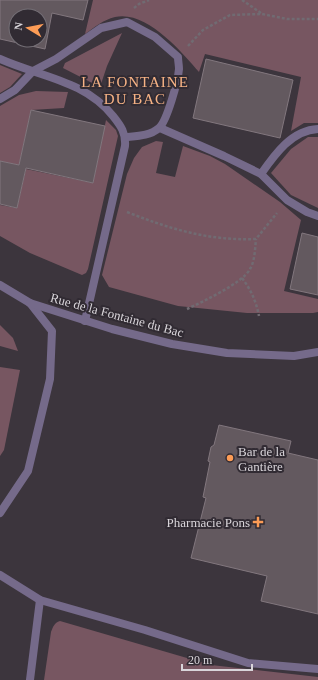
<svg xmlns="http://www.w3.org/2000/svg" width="318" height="680" viewBox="0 0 318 680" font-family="Georgia,serif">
  <rect width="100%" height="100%" fill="#3c353d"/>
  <g fill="#775661">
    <path d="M93,0h225v123h-14l-13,8 10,-54 -96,-23 -6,18c-18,-21 -53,-62 -84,-55 -12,3 -20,10 -30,17z"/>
    <path d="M122,33l-15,33 -7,21 -37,-19 2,-5z"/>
    <path d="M0,65l22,9 -12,13 -10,6z"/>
    <path d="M36,91l32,1 -4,16 -33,2 -12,55 -19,-4v-55l19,-11z"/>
    <path d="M106,120l10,10 2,6 -30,133 -2,4 -4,2 -52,-22 -30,-17v-31l17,3 9,-39 67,14z"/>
    <path d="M308,137h10v71l-27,-13 -20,-22 20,-24z"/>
    <path d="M156,141l7,1 -7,31 19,4 8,-31 27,10 15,8 55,38 21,18 -17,71 34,8v13l-5,1h-66l-69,-7 -69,-19 -7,-12 25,-101 7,-16 8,-11z"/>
    <path d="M0,325l13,13 5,13 -18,-5z"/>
    <path d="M0,367l20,3 -16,80 -4,6z"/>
    <path d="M60,621l151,44 107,12v3h-274l7,-48c2,-5 3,-9 9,-11z"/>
  </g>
  <g fill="#63595f" stroke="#82777e" fill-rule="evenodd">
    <path d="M0,0h88l-5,20 -31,-7 -7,36 -45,-10zM16,16h24v24h-24z"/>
    <path d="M206,59l87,21 -13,58 -87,-20z"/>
    <path d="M31,110l74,16 -12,57 -67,-15 -9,40 -17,-4v-43l19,4z"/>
    <path d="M302,233l16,4v58l-28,-6z"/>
    <path d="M219,425l72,16 -3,12 30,7v154l-57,-13 6,-25 -76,-18 15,-60 -3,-1 7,-35 -2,-1 3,-14 3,-2z"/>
  </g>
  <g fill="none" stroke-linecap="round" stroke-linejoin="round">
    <g stroke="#716b72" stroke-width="2.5" stroke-dasharray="3 2" stroke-linecap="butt">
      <path d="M242,0l19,13"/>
      <path d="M134,8l5,-4 10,-4"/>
      <path d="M188,46l15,-16 27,-15 32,-1 25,5h31"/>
      <path d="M127,212c43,17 82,29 129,27l21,-26"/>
      <path d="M242,278c9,12 14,23 17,38"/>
      <path d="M187,309c15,-7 56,-26 63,-40 5,-8 5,-21 6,-30"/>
    </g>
    <g stroke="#756a8a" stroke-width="8">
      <path d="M0,59c40,18 84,21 113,57 8,10 13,17 12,30l-40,175"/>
      <path d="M0,99l15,-9 18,-19 23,-12 45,-31 26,-6 28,15 23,20c0,4 1,8 1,12 -1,12 -12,52 -20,59 -9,8 -22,8 -33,9"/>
      <path d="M160,128l64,28 37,18 26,26 20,12 11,4"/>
      <path d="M261,174c14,-20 31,-44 57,-45"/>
    </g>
    <g stroke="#756a8a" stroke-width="8">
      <path d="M0,285l30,18 22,28 -2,48 -22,92 -28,42"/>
      <path d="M30,303l82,26 60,15 55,9 67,3 24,-4"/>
      <path d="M0,575l40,25 105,30 103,33 70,6"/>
      <path d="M30,680l10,-80"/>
    </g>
  </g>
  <g fill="#fd9c56" stroke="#312b33" stroke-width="1.5">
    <circle cx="230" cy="458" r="4"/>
    <path d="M256 516h4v4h4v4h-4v4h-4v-4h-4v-4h4z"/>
  </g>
  <g text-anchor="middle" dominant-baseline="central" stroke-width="4" stroke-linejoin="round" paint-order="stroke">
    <g font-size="13" fill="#d9d5da" stroke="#312b33">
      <text transform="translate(117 315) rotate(15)">Rue de la Fontaine du Bac</text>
    </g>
    <g font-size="13" fill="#d9d5da" stroke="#312b33" text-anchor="start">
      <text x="238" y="451">Bar de la<tspan x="238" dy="15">Gantière</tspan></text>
      <text x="250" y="522" text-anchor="end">Pharmacie Pons</text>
    </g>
    <g font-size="15" letter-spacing="1" fill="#f7b385" stroke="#312b33">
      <text x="135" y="82">LA FONTAINE<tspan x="135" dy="17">DU BAC</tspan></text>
    </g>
  </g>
  <g transform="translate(28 28) rotate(280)"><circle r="19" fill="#312b33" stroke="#746f76"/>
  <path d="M0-3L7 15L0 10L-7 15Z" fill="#fd9c56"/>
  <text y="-6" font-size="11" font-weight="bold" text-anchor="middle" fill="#d9d5da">N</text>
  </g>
  <path d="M182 664v6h70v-6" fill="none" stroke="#d9d5da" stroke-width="2"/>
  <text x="188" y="664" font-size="12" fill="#d9d5da" stroke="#312b33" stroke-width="3" paint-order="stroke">20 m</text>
</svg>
